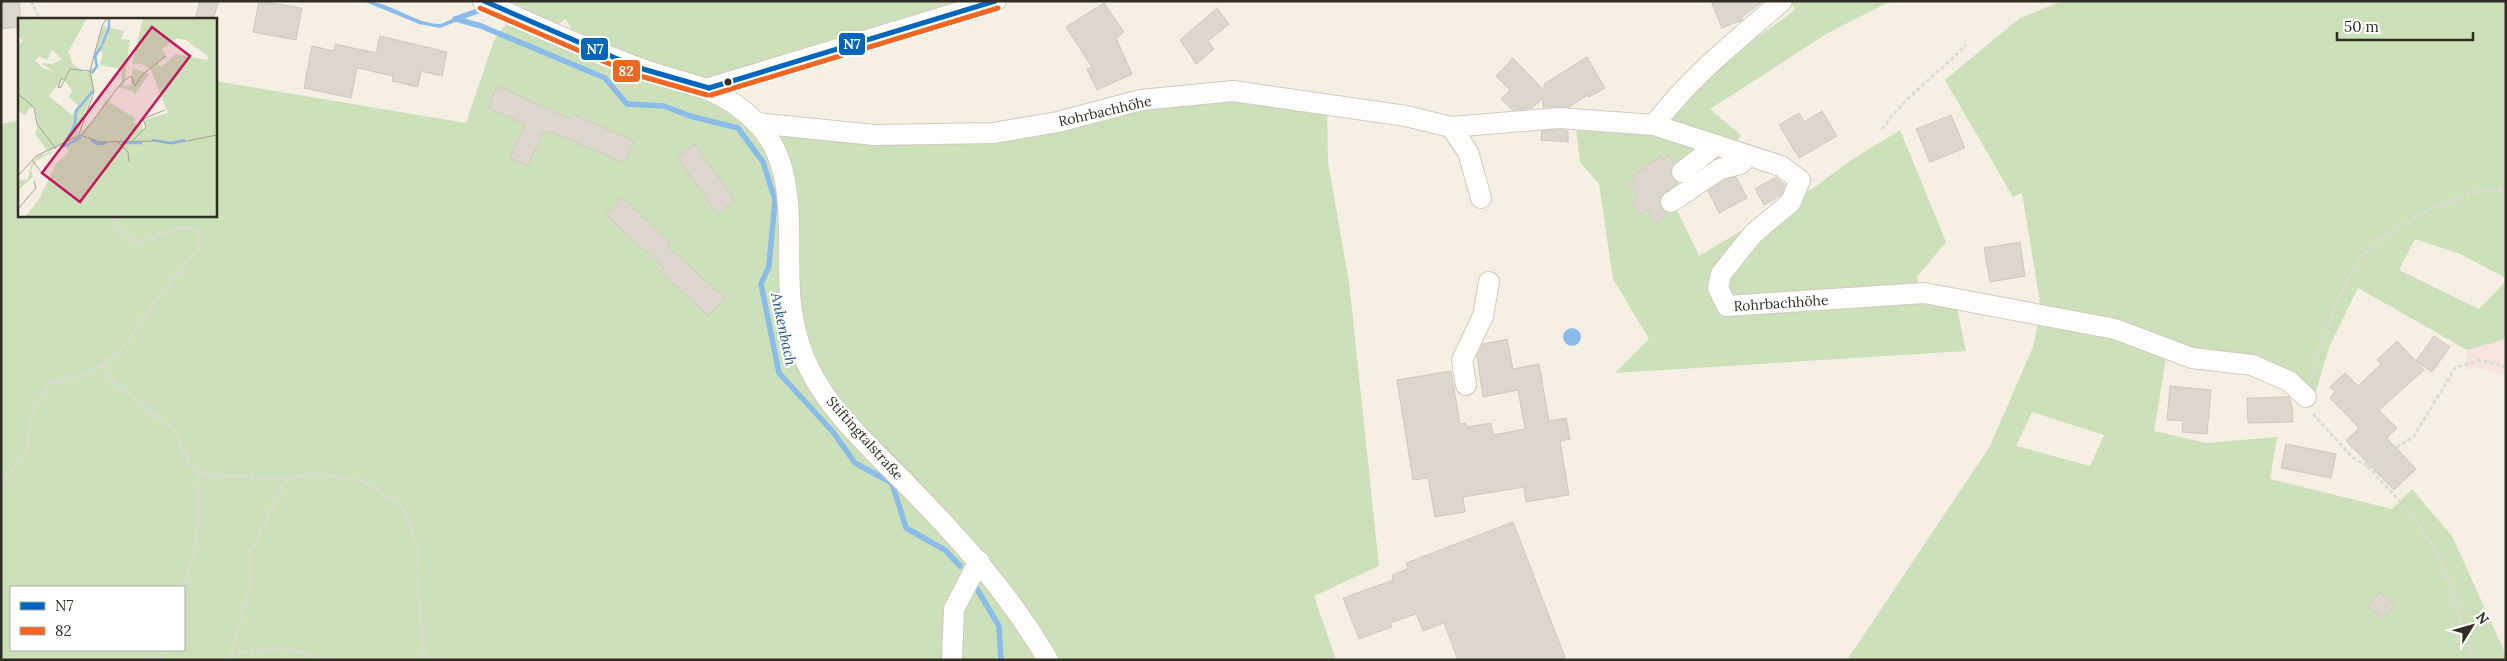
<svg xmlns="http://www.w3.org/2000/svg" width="2507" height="661" viewBox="0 0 2507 661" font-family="Lora,serif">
  <rect width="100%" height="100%" fill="#f6efe3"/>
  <path fill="#f6e4dd" d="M2506,339v36l-26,-7 -14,2 1,-20z"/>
  <g fill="#cce1b9" fill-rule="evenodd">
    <path d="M511,1h451l-259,79 35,34 24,33 7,-33 78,10 145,2 63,-13 86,-21 186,4 1,66 21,120 30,284 -65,30 22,64h-1335v-536l18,-4v95h196v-134l251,42 28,-83 12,-16 124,50 -55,-38 -9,-17 -9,6zM11,587h173v63h-173z"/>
    <path d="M1791,1h100l-63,32 -118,76 31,26 -16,26 -38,18 -18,-23 -6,4 -3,-4 -27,20 3,4 -7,6 9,10 -7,6 10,13 6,-5 10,13 19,-15 23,48 113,-67 38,-28 50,-31 46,112 -29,35 5,24 35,7 9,43 -351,22 34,-34 -36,-60 -14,-95 -19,-22 -4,-34 31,-1 49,9 18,-28 42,-41 79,-57z"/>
    <path d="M2063,1h443v277l-46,-24 -45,-15 -16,31 80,39 27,-28v58l-39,11 -109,-62 -29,59 -13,45 -23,-15 -124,-37 -15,91 52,12 71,-6 -7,42 122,30 20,-20 40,47 54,119v5h-659l143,-214 43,-99 8,-39 -19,-115 -9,4 -68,-117 75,-62zM2032,412l72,23 -14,31 -74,-20z"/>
  </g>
  <g fill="#8abbe9">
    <path d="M363,1c27,0 48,21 75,23 7,0 14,-7 22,-7v3l-20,8 -21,-4z"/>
    <circle cx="1572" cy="337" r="9"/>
  </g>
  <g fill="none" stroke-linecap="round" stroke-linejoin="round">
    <g stroke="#8abbe9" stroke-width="5.5">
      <path d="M455,19l31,-11"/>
      <path d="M456,19l25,7 124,52 22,26 37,2 26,10 48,12 25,34 12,38 -6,66 -8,18 18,89 54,59 22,31 37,20 14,45 39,22 15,16"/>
      <path d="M974,584l25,42 2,34"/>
    </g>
  </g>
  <g fill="#dcd6cd" stroke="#cfcac0">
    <path d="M1,1h18l2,18h-2v8l-18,2z"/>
    <path d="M200,1h19l-6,18h-18z"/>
    <path d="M259,1l43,7 -6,32 -43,-8z"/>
    <path d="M1711,1h52l-21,16v3l-20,8z"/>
    <path d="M1104,3l20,29 -8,6 16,36 -35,16 -10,-21 5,-2 -26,-40z"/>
    <path d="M1217,8l12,16 -21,17 6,8 -18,15 -16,-24z"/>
    <path d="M380,36l67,16 -5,24 -21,-5 -3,16 -26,-6 1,-5 -36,-8 -6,30 -47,-10 8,-42 22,5 1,-7 41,9z"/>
    <path d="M1587,57l18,31 -16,9 -1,-2 -19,12h-26v-9l-11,10 -20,2 -11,-11 9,-9 -14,-14 17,-18 31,32v-6z"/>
    <path d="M497,86l74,33 2,-5 61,27 -10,22 -74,-32 -2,3 -5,-2 -15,34 -18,-8 15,-34 -37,-16z"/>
    <path d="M1822,111l15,25 -38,22 -20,-33 20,-12 5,9z"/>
    <path d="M1951,115l14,33 -35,14 -14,-33z"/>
    <path d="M1559,130l9,1v11l-27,-2 1,-9z"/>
    <path d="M695,144l40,57 -18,13 -40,-57z"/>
    <path d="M1669,155l5,8 -4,11 8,9 -17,13v12l9,5 -13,10 -10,-13 -6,5 -10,-13 7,-6 -9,-11 7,-5 -3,-4 27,-20 3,4z"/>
    <path d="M1736,177l11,21 -28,15 -11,-22 17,-11z"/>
    <path d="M1776,177l9,8 -4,10 -17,10 -9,-16z"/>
    <path d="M622,197l49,46 -3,4 57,51 -16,18 -49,-44 4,-4 -58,-53z"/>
    <path d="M2020,242l5,34 -35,6 -6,-34z"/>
    <path d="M2434,336l16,11 -18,25 -16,-11z"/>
    <path d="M1507,339l6,30 26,-5 10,57 17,-3 4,21 -10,2 9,54 -43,7 -2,-15 -61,10 2,15 -30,5 -7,-39 -15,2 -16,-100 54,-9 9,53 6,-1 1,4 24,-4 2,12 32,-6 -7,-39 -35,7 -6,-41 6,-12z"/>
    <path d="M2397,341l27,29 -45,40 18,18 -10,10 29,31 -22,21 -48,-49 13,-13 -29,-30 5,-6 -5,-5 15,-14 13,13 23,-22 -4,-4z"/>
    <path d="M2170,386l41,4 -4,44 -25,-2 1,-11 -16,-1z"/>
    <path d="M2289,397l3,9 1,16 -45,1 -1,-25z"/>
    <path d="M2286,444l50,10 -5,24 -50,-10z"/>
    <path d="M1513,522l53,138h-108l-14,-37 -21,8 -7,-17 -26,9 2,4 -33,12 -16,-41 50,-18 -1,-5 16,-6 -2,-6z"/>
    <path d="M2379,592l16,13 -12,14 -15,-13z"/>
  </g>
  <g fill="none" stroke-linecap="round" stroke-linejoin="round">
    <defs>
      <g id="minor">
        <path d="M483,1c49,24 100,46 151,65 50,20 80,15 122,56 44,44 30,116 34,171 2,25 7,50 18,73 22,47 66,85 102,122 52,53 100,107 138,172"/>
        <path d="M709,88l287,-87"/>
        <path d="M756,123l119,12 118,-2 65,-11 83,-22 92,-9 173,25 45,11 108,-9 95,7 127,41 19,14 -9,22 -38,32 -32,40 -3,14 9,18 197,-13 191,36 77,29 60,7 37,16 17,16"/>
        <path d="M1654,125c36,-48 83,-85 128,-124"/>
        <path d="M1451,127l17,25 13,46"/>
        <path d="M1682,172l34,-27"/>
        <path d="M1671,202l49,-33 20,-5 9,-8"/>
        <path d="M1466,385l-4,-25 21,-44 6,-34"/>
        <path d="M952,660l2,-51 25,-48"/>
      </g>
    </defs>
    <use href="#minor" stroke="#d0cbc1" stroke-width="22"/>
    <g stroke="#dcdbd6" stroke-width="3" stroke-dasharray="4 2.5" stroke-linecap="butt">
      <path d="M31,1l9,18"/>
      <path d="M1882,129c22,-32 57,-56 84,-84"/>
      <path d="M102,364l12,19 60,46 11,26 12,19 90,5"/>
      <path d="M2311,377c9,-32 31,-97 52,-122 20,-24 78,-54 109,-62 10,-3 23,-2 34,-3"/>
      <path d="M2313,414l40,44 15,8 46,-30 41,-68 25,-8 26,7"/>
      <path d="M2368,466c20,23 42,45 59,71 24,36 32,82 46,123"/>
      <path d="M2,481l24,-28 6,-41 17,-28 42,-12 30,-21 37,-54 41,-49v-17l-18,-4 -44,17 -19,-16 -5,-13"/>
      <path d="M184,588c13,-37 17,-75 13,-114"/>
      <path d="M231,654l54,-6 41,12"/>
      <path d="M160,660l3,-10"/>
      <path d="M229,660l21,-73 -1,-32 38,-76 26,-5 51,7 38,25 16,41 -2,25 9,88"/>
    </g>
    <use href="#minor" stroke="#fefdfb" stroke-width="20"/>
    <defs>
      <g id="bus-1">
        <path d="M484,1l152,66 73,21"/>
        <path d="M709,88l286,-87"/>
      </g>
      <g id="bus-2">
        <path d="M480,8l153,66 74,21"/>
        <path d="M711,95l287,-87"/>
      </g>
    </defs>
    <use href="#bus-1" stroke="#fff" stroke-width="9"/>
    <use href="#bus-2" stroke="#fff" stroke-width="9"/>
    <use href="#bus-1" stroke="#0065bd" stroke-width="5"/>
    <use href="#bus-2" stroke="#f26522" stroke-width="5"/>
  </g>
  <circle fill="#312d24" stroke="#fff" stroke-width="2" cx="728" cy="82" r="4.5"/>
  <g text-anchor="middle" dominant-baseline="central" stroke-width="4.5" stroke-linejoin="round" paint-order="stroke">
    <g font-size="14" fill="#312d24" stroke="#fff">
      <text transform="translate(1105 111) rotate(-13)">Rohrbachhöhe</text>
      <text transform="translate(1781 303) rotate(-4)">Rohrbachhöhe</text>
      <text transform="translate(865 438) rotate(48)">Stiftingtalstraße</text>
    </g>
    <g font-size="15" font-style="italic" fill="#245786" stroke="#fff">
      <text transform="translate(784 329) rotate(78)">Ankenbach</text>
    </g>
  </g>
  <g transform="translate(18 18)">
    <rect width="199" height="199" fill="#f6efe3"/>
    <path d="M0,0h69l-19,34 5,12 12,9 11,-7 -2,-3 2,-14 7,-23 21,5 -3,8 9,1 -6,46 7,-1 2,-17 16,6 -15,22v-4l-16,-5 4,-4 -1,-14 -21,-4 3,-13h-5l-2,10 3,4 -8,9 3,13 -17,47 16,-14 13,-21 29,18 -1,5 9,3 -1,5 5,-4 -4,-7 25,-7 -17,-43 -9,-6h-10l11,-46h74v199h-192l14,-18 17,-35 13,-12 -4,-7 9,-6 -26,13 -13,-18 3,-9 -3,-18 -6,2 -4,6 -7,-4v-65l5,-6 -5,-4zM159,20l9,2 22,16 -1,4 -31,-6 -15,13 -4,-5 9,-6 -4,-7zM34,32l10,9 -10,5 -11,-1 12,8 -9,-2 -9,-8 4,-5 8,4zM45,60l9,13 -3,6 9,8 -6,10 -23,-19zM40,132l-21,10 -6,10 2,7 -15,13v-9l10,-2 3,-14 6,-9z" fill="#cce1b9" fill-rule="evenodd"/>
    <path fill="none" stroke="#8abbe9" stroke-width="2.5" d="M84,27l7,-17v-10M74,55l5,-7 -2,-10 7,-10M73,122l7,4 9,-1M134,122l19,3 14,-3M104,125h20M45,129l18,-10M45,129l12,-23 1,-13 17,-20"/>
    <path fill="none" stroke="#a7a197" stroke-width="1" d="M46,61h-3l-3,9 3,-1 9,-18 20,2M0,76l16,13 3,17 19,25M61,116l15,-42 -4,-21 12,-45 5,-8M64,117l40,-53 9,-6 4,10 8,-12 23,-18M99,123l11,11 1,10M113,124l15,-15 -3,-8 22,-9M14,142l9,12M0,158l18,-20 44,-21 20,7 57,-1 14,3 46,-9M0,191l18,-21 -2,-7"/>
    <path fill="#c2185b" fill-opacity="0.15" stroke="#c2185b" stroke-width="2.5" d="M134,9l38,29 -110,146 -38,-29z"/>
    <rect width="199" height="199" fill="none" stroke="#312d24" stroke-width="2.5"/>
  </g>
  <g stroke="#fff" stroke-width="2">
    <rect x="838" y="32" width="28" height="24" rx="5" fill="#0065bd"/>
    <rect x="580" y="37" width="29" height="24" rx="5" fill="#0065bd"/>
    <rect x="612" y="59" width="29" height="24" rx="5" fill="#f26522"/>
  </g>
  <g font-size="14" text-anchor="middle" font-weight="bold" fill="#fff">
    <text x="852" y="49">N7</text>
    <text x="595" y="54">N7</text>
    <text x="626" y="76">82</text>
  </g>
  <rect width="2507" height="661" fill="none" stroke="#312d24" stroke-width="5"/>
  <rect x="10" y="586" width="175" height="65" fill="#ffffff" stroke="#adaba7"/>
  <rect x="20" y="602" width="25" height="8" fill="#0065bd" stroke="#adaba7"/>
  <text x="55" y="611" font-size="15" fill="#312d24">N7</text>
  <rect x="20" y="627" width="25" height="8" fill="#f26522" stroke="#adaba7"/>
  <text x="55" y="636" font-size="15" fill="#312d24">82</text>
  <g transform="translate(2472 626) rotate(53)" stroke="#ffffff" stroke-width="4" paint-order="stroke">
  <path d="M0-4L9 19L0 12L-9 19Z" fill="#312d24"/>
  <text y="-8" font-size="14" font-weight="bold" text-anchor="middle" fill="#312d24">N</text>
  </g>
  <path d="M2337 32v8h136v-8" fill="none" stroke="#312d24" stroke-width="2.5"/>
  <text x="2344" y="32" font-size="15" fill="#312d24" stroke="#ffffff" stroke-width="4" paint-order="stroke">50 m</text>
</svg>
